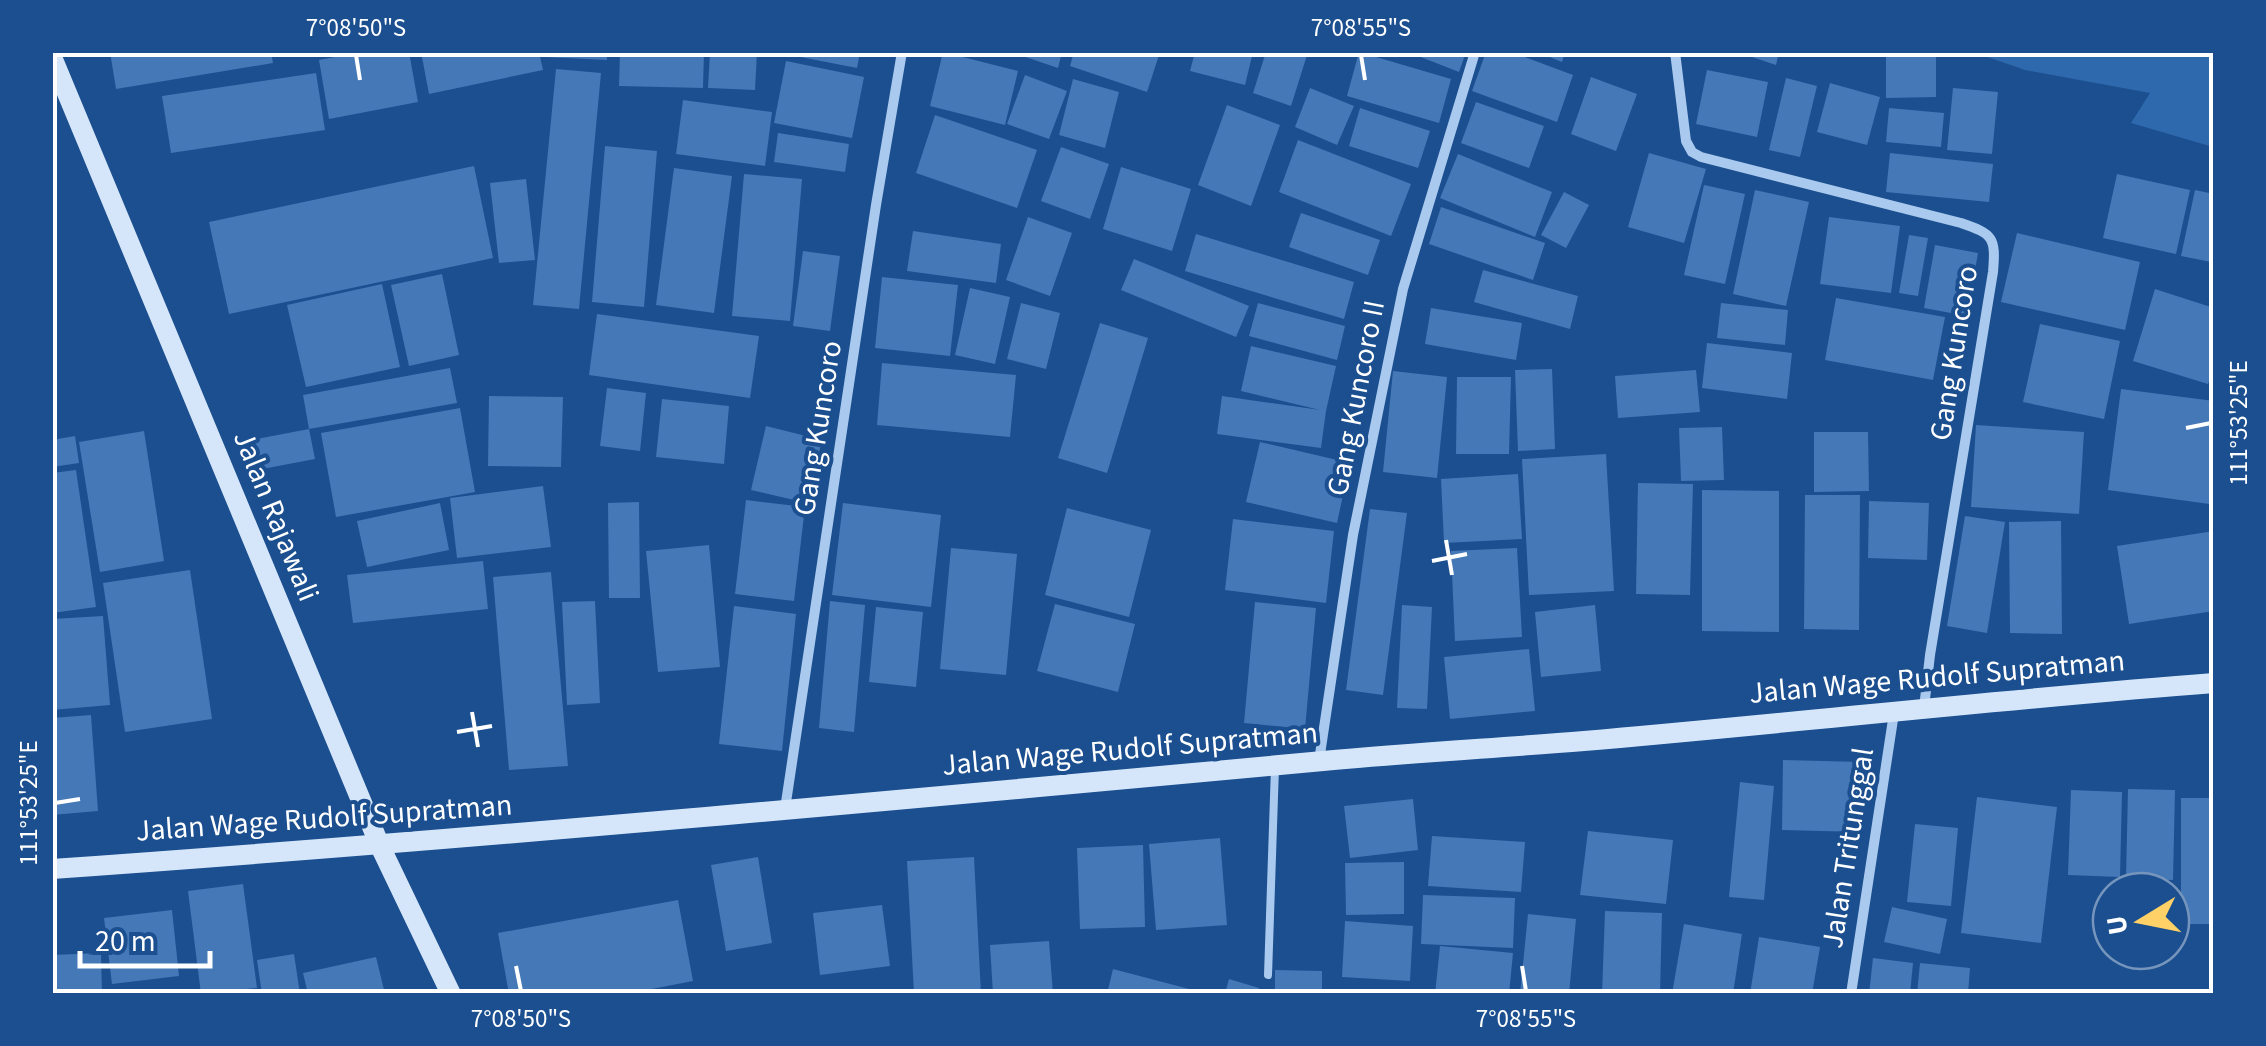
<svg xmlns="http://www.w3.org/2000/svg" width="2266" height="1046" viewBox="0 0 2266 1046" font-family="'Source Sans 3',sans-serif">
  <rect width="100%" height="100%" fill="#1b4f8f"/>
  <path fill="#2e69ad" d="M1976,53h237v94l-82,-24 19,-30 -125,-23z"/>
  <g fill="#4478b7">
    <path d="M110,52h161l2,11 -157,26z"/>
    <path d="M361,52h48l9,50 -89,17 -10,-59z"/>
    <path d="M421,52h118l4,18 -114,24z"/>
    <path d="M545,52h62v8l-62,-3z"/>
    <path d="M620,52h84l-1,36 -84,-2z"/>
    <path d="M710,52h47l-2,38 -47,-2z"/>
    <path d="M785,52h75l-3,16 -72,-14z"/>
    <path d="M943,52l75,19 -13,54 -75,-19z"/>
    <path d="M1011,52h51l-4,16z"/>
    <path d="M1074,52h86l-13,40 -77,-26z"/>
    <path d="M1195,52h58l-8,33 -55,-14z"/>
    <path d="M1266,52h42l-17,54 -38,-13z"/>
    <path d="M1359,52l92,27 -12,44 -92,-27z"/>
    <path d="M1408,52h58l-7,20z"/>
    <path d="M1486,52h25l62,23 -16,47 -85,-31z"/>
    <path d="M1537,52h28l-3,10z"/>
    <path d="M1737,52h42l-3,13z"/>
    <path d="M1886,52h50v45l-50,1z"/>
    <path d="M786,61l78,16 -12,61 -78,-15z"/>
    <path d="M556,69l45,4 -22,236 -46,-4z"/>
    <path d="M1707,70l61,12 -11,55 -61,-13z"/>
    <path d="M316,73l9,57 -154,23 -9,-57z"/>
    <path d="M1025,75l42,16 -18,48 -42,-15z"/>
    <path d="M1591,77l46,17 -21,57 -45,-17z"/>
    <path d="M1786,78l31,8 -17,71 -31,-7z"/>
    <path d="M1073,79l46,13 -14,56 -46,-13z"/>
    <path d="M1830,83l50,14 -13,48 -50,-13z"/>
    <path d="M1310,88l44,18 -17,39 -42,-18z"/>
    <path d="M1953,88l45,4 -6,62 -45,-4z"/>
    <path d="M683,100l89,12 -7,54 -89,-12z"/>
    <path d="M1476,102l68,24 -15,42 -68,-25z"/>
    <path d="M1227,105l53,20 -29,81 -53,-21z"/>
    <path d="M1360,108l70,23 -12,37 -69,-22z"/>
    <path d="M1889,108l55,5 -3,34 -55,-5z"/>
    <path d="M935,115l102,35 -20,58 -101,-35z"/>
    <path d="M778,133l71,11 -4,28 -71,-10z"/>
    <path d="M1298,140l113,44 -20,52 -112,-44z"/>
    <path d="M605,146l52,5 -13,156 -52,-5z"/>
    <path d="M1061,147l48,17 -19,55 -49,-18z"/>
    <path d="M1649,153l57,16 -22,74 -56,-16z"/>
    <path d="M1890,153l103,11 -4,38 -103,-10z"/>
    <path d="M1458,154l94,38 -17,45 -95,-39z"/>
    <path d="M474,166l19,92 -264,56 -20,-92z"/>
    <path d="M1121,167l70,22 -19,62 -69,-22z"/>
    <path d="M674,168l58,8 -18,137 -58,-8z"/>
    <path d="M744,174l58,5 -12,142 -58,-5z"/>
    <path d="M2117,174l73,16 -14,64 -73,-16z"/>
    <path d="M526,179l9,81 -36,3 -9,-80z"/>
    <path d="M1704,185l41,9 -20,90 -41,-9z"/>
    <path d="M1755,190l54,12 -23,104 -53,-12z"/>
    <path d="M2195,190l19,4v58l-3,10 -30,-6z"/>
    <path d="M1564,192l25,13 -23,43 -25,-13z"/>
    <path d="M1441,207l104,36 -12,37 -104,-36z"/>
    <path d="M1301,213l79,27 -12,35 -79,-28z"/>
    <path d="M1028,217l44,16 -22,63 -44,-16z"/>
    <path d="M1829,217l71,9 -9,67 -71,-9z"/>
    <path d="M913,231l88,13 -5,39 -89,-12z"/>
    <path d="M2017,233l123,29 -15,68 -124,-28z"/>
    <path d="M1196,234l158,48 -10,37 -159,-48z"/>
    <path d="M1909,235l19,3 -10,58 -19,-3z"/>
    <path d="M1935,245l43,8 -11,63 -43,-8z"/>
    <path d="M803,251l37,5 -10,75 -37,-5z"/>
    <path d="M1134,259l115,47 -13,31 -115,-47z"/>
    <path d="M1483,270l95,26 -8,33 -96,-27z"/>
    <path d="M442,274l17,81 -50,11 -18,-81z"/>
    <path d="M882,277l76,8 -8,71 -75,-8z"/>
    <path d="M382,284l18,83 -94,20 -19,-82z"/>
    <path d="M970,288l40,9 -15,67 -40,-9z"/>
    <path d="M2155,289l59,19v58l-6,18 -75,-23z"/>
    <path d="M1836,298l109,19 -12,63 -108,-20z"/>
    <path d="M1021,303l39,10 -14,56 -39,-10z"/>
    <path d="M1258,303l87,23 -8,34 -88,-24z"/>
    <path d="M1721,303l67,7 -3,35 -68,-7z"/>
    <path d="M1431,308l91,15 -6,37 -91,-16z"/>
    <path d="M597,314l162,22 -9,62 -161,-23z"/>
    <path d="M1100,323l48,15 -41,135 -49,-15z"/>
    <path d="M2040,324l80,17 -16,78 -81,-17z"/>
    <path d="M1707,343l85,10 -5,46 -85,-11z"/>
    <path d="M1251,346l85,20 -10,45 -5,37 -104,-14 5,-38 98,14 -79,-19z"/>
    <path d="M882,363l134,12 -6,62 -133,-12z"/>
    <path d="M450,368l7,35 -148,26 -6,-34z"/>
    <path d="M1552,369l3,80 -37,2 -3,-81z"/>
    <path d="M1696,370l4,42 -82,6 -3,-42z"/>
    <path d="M1393,371l54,6 -10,101 -54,-6z"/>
    <path d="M1457,377h54l-2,77h-53z"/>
    <path d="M607,388l39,5 -6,58 -40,-5z"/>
    <path d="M2121,389l93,12v67l-5,36 -101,-14z"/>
    <path d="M489,396l74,1 -2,70 -73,-1z"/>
    <path d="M662,399l67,7 -5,58 -68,-7z"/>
    <path d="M460,408l15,84 -139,25 -15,-84z"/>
    <path d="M1976,425l108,7 -5,82 -108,-7z"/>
    <path d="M766,426l56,14 -15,63 -56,-13z"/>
    <path d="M1722,427l2,53 -43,1 -2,-53z"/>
    <path d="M309,429l6,30 -58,11 -6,-30z"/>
    <path d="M144,431l20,130 -64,11 -21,-130z"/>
    <path d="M1814,432h54l1,59 -55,1z"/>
    <path d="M75,436l4,27 -27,4v-27z"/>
    <path d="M1260,442l90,21 -13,60 -91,-21z"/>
    <path d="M1606,454l8,137 -85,4 -7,-136z"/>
    <path d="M76,470l20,137 -44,6v-140z"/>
    <path d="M1518,474l4,65 -78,4 -3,-64z"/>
    <path d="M1638,483l55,1 -3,111 -54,-1z"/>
    <path d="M543,486l8,61 -94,11 -7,-60z"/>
    <path d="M1702,490l77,1v141l-77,-1z"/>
    <path d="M1805,495h55l-1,135 -55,-1z"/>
    <path d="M746,500l59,7 -11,94 -59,-7z"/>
    <path d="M1869,501l60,2 -2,57 -59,-2z"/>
    <path d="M639,502l1,96h-31l-1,-95z"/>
    <path d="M440,503l9,47 -82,17 -10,-46z"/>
    <path d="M843,503l98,12 -10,92 -99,-12z"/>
    <path d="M1067,508l84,22 -22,87 -84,-22z"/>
    <path d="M1370,509l37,4 -24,182 -37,-5z"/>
    <path d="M1965,516l40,6 -18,111 -40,-7z"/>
    <path d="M1233,519l101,12 -8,72 -101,-13z"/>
    <path d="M2061,521l1,113 -52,-1 -1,-111z"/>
    <path d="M2214,531v80l-85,13 -12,-78z"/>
    <path d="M709,545l11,122 -62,5 -12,-121z"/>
    <path d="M951,548l66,6 -11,121 -66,-6z"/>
    <path d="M1517,548l5,89 -67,4 -4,-90z"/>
    <path d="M483,561l5,48 -135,14 -6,-48z"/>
    <path d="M190,570l22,149 -87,13 -22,-149z"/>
    <path d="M551,572l17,194 -59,4 -16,-193z"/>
    <path d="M595,601l5,102 -33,2 -5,-103z"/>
    <path d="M830,601l35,4 -11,127 -35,-4z"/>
    <path d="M1255,602l61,6 -11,121 -61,-6z"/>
    <path d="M1055,604l80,20 -17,68 -81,-21z"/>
    <path d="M1402,605l30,2 -5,102 -30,-1z"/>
    <path d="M1595,605l6,66 -60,6 -6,-65z"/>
    <path d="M734,606l62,8 -14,137 -63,-7z"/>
    <path d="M876,607l47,5 -7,75 -47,-5z"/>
    <path d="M103,616l7,89 -58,5v-91z"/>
    <path d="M1529,649l6,62 -85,8 -6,-62z"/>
    <path d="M91,715l7,96 -46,4v-97z"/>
    <path d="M1783,760l79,2 -2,70 -78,-2z"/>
    <path d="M1740,782l34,4 -10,114 -35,-3z"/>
    <path d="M2128,789l47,1 -2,90 -47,-1z"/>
    <path d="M2071,790l51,2 -2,85 -52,-2z"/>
    <path d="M1977,797l80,10 -16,136 -80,-10z"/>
    <rect x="2181" y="798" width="33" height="126"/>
    <path d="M1413,799l5,51 -68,8 -6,-52z"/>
    <path d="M1915,824l43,4 -7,78 -44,-4z"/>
    <path d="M1588,831l85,9 -7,64 -86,-9z"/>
    <path d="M1432,836l93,6 -4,50 -93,-6z"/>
    <path d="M1220,838l7,87 -71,5 -7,-86z"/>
    <path d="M1143,845l2,82 -65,2 -3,-81z"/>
    <path d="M758,857l14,86 -46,8 -15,-86z"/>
    <path d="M974,857l7,137h-67l-7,-133z"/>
    <path d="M1404,862v52l-58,1 -1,-52z"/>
    <path d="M243,884l14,104 -56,6 -13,-103z"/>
    <path d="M1423,895l92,3 -2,50 -92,-4z"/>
    <path d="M678,900l15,81 -67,13h-117l-11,-61z"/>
    <path d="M882,905l8,61 -70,9 -7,-62z"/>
    <path d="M1892,907l55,12 -7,35 -56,-12z"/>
    <path d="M172,910l7,66 -67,8 -8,-66z"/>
    <path d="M1605,911l57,2 -2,81h-58z"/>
    <path d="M1528,914l48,5 -7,75h-49z"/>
    <path d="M1345,921l68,5 -3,55 -68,-4z"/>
    <path d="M1684,924l58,10 -9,60h-61z"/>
    <path d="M1759,937l61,10 -8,47h-62z"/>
    <path d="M1049,941l4,53h-60l-3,-49z"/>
    <path d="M1440,946l73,7 -4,41h-74z"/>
    <path d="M101,953l1,41h-50v-39z"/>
    <path d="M294,954l6,40h-38l-5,-34z"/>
    <path d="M376,957l9,37h-77l-5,-21z"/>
    <path d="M1873,958l40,5 -3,31h-41z"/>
    <path d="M1920,963l50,5 -2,26h-51z"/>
    <path d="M1113,969l80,21v4h-86z"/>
    <path d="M1275,970l47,1v23h-47z"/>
    <path d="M1229,979l30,9 -2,6h-32z"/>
  </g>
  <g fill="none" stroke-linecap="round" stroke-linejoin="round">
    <path stroke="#a9c9ee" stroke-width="8" d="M1268,975l7,-208"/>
    <g stroke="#a9c9ee" stroke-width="10">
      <path d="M1675,52l11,89 6,11 9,5 260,66c32,11 35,14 32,49l-63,383 -6,53"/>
      <path d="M1319,761l34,-226 50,-246 72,-237"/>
      <path d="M785,809l91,-604 26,-153"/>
      <path d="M1851,994l43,-281"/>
    </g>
    <g stroke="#d6e6fa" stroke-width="20">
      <path d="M52,57l328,789 71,148"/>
      <path d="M52,869c425,-30 848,-69 1271,-108 87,-8 174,-13 261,-20 210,-18 419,-42 630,-58"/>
    </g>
  </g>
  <path fill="none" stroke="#fff" stroke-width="4" d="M356,55l4,25M1361,55l4,25M2186,428l25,-5M1446,540l6,35M1432,561l35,-7M472,712l6,35M457,732l35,-6M55,803l25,-4M516,966l5,25M1522,966l4,25"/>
  <g text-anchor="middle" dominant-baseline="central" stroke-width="8" stroke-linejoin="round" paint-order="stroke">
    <g font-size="30" fill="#fff" stroke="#1b4f8f">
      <text transform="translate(1954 353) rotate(-81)">Gang Kuncoro</text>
      <text transform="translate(1356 398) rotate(-79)">Gang Kuncoro II</text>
      <text transform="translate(818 428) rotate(-81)">Gang Kuncoro</text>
      <text transform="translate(276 516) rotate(68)">Jalan Rajawali</text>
      <text transform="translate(1937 677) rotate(-5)">Jalan Wage Rudolf Supratman</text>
      <text transform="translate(1130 749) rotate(-5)">Jalan Wage Rudolf Supratman</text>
      <text transform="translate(324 818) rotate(-4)">Jalan Wage Rudolf Supratman</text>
      <text transform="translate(1848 848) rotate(-81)">Jalan Tritunggal</text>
    </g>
  </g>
  <rect width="2266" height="1046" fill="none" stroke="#1b4f8f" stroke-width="110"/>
  <g transform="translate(2141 921) rotate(260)"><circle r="48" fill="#1b4f8f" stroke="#7695bc" stroke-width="2.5"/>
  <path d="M0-8L18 38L0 25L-18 38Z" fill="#ffd166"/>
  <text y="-15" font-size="28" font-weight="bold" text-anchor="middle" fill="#ffffff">U</text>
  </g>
  <path d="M80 951v15h130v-15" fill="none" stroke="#ffffff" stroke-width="5"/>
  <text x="95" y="951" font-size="30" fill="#ffffff" stroke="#1b4f8f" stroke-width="8" paint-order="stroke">20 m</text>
  <rect x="55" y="55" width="2156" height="936" fill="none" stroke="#fff" stroke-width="4"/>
  <g font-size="25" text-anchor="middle" fill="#fff">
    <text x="356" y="36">7°08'50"S</text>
    <text x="1361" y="36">7°08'55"S</text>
    <text transform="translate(2238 423) rotate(-90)" y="9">111°53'25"E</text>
    <text transform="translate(28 803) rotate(-90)" y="9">111°53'25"E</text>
    <text x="521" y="1027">7°08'50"S</text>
    <text x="1526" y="1027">7°08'55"S</text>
  </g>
</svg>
